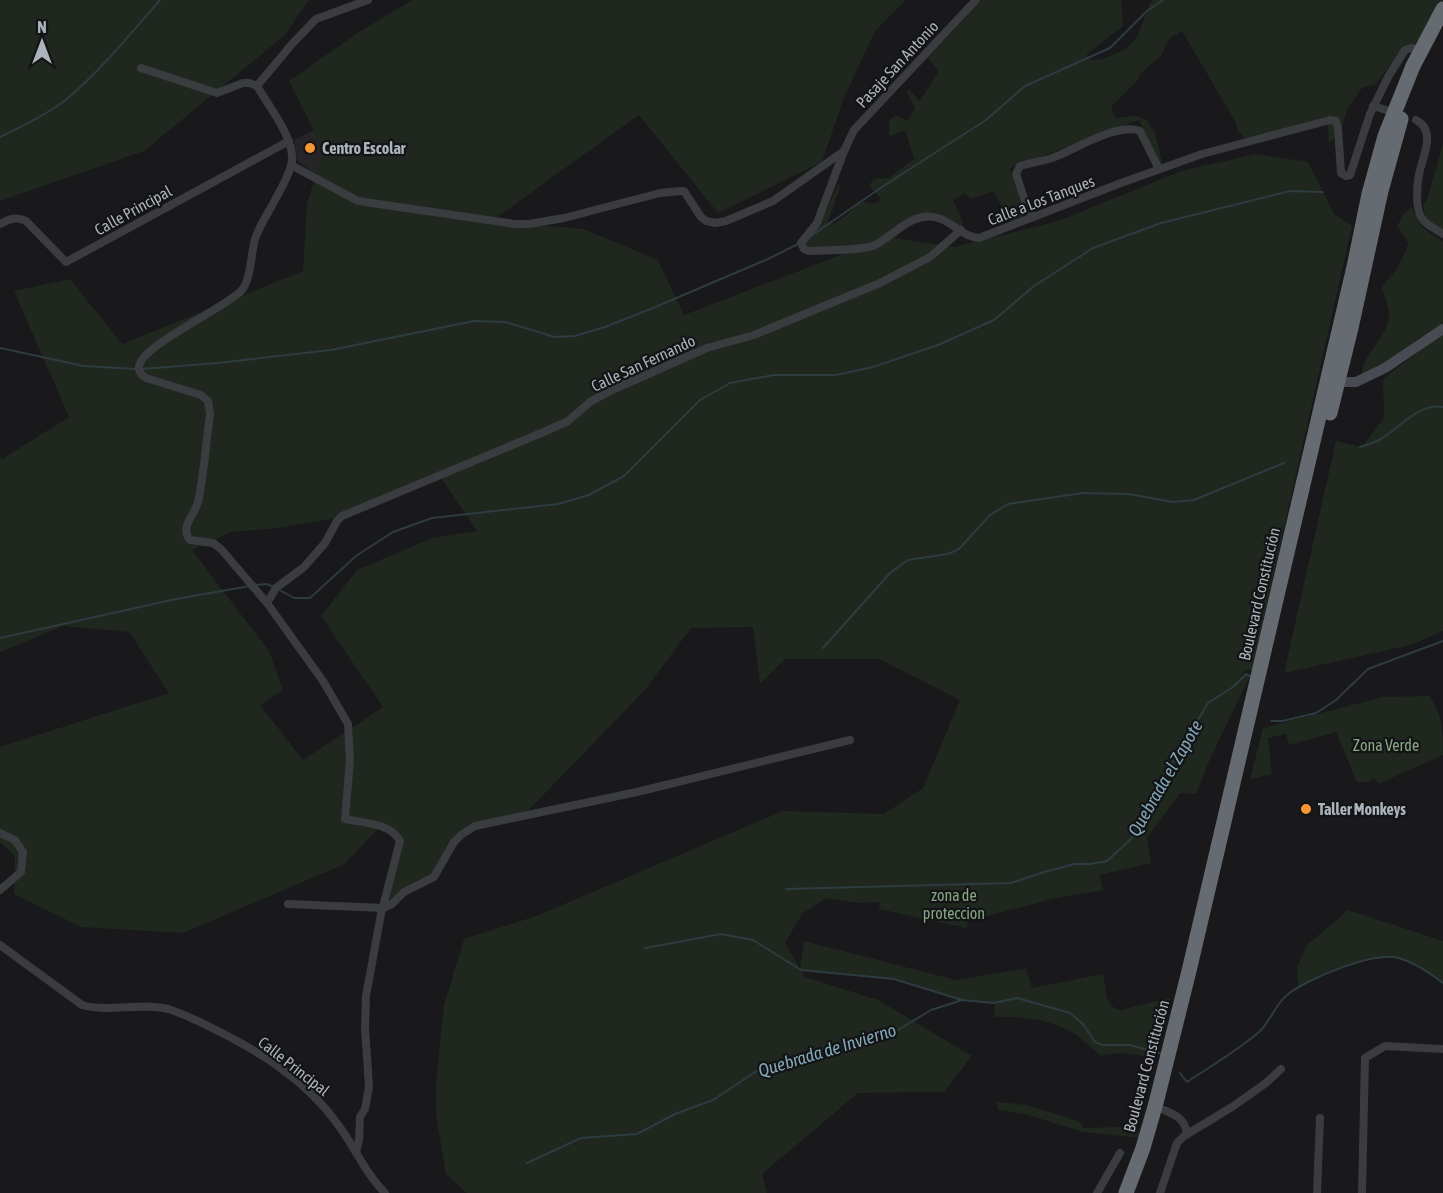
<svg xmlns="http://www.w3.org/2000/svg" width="1443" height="1193" viewBox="0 0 1443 1193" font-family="'Asap Condensed',sans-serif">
  <rect width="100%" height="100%" fill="#19191b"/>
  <path fill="#252528" d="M316,129l18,38 -15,7 -6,-1 -16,-13 -3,-20z"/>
  <g fill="#1f271f" fill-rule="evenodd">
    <path d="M0,0h309l-24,35 -141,116 -144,50z"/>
    <path d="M412,0h494l-31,31 -32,69 -21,62 -104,51 -79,-98 -146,105 90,9 75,31 26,55 180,-69 -52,3 -6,-3 -1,-3 18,-25 15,-34 2,3 -13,37c14,0 24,-14 33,-23l12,3 7,-2 1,-4 -11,-13 5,-6 15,-1 25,-19 -8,-27 -5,-1 -10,5 -2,-2v-13l7,-6 11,6 8,-12 -8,-17 1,-3 12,12 19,-30 -11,-13 54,-58h139l2,26 -36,28v5c14,5 44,-10 50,-23 6,-11 8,-25 15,-36h291l-32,51 -11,1 -25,33 -13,3 -15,22 -8,26 -10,7 -2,-24 -82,21 -4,-7h-2l-4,-12 -53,-90 -12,7 -4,6 -4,11 -21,18 -4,8 -26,26 4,11 20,-2 12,4 8,13 7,29 -1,3 -22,-45 -129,48 16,49 -15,6 -18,-32 -22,8 -6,-6 -12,7 10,22 -1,4c-9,-3 -17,-10 -26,-13 -17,-4 -36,15 -49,24l68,10 106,-27 120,-49 75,-17 52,8 26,52 18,12 -100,444h-6l-10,12 10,-8 4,2 -40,83 -14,35 -16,-1 -33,45 4,25 -52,12 4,15 -51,9 -79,21 -5,-1 -1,9 -88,-19 1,-7 -22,1 -32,-5 -24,16 -17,29 15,26 4,-28 152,39 70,-12 6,20 71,-14c3,13 1,34 18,36l49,-12 -13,60 -36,-5 -20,3c-10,-8 -20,-19 -31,-25 -23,-12 -49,-15 -75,-14l-1,-14 -32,-3 -68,-21 -93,-9 4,7 73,23 94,56 -28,36 -86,1 -96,81 5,19h-300l-21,-19 -10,-59v-31l8,-79 20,-66 72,-23 247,-105 101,3 39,-26 37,-88 -81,-41h-94l-25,25 -7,-57 -62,1 -46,62 -122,126 -48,10 -14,9 -27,42 -51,31 17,-67 -19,-15 -38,39 -160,68 -102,-6 -67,-33 1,-38 -15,-14v-95l169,-54 -40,-61 -66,-6 -63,26v-198l2,5 67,-42 -55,-126 56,-12 52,65 181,-73 4,-68 17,-52 -35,-70 67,-47zM437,472l40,59 -45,7 -75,32 -36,46 62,91 -80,53 -43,-55 23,-15 -14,-39 -77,-101 39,-18 47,-4 72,-12z"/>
    <path d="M1443,144v86l-17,-10 -3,-16 3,-2z"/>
    <path d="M1412,207c4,16 16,27 31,34v83l-27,16 -22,22 -32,13c-1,-19 27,-39 27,-60 0,-8 -5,-19 -7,-28l14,-17 13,-26 -12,-18 7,-12z"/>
    <path d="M1443,333v298l-32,14 -127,28 52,-232 26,6 22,-29 -1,-39z"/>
    <path d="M1429,696c14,19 14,35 14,59l-65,29 -4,-6 -5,4h-12l-21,-50 -47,13 -3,-11 -18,4 4,36 -22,5 13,-51 120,-31z"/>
    <path d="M1348,910l95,31v42c-14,-11 -28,-20 -44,-25 -30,-8 -75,16 -101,30l-1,-21 10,-22z"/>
    <path d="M997,1102l30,3 51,16 4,3 1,4 36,-1 21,5v6l-57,-6 -55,-17 -30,-5z"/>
  </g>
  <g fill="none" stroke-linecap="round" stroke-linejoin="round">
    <g stroke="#2e3b40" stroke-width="2">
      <path d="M0,137c23,-11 48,-23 68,-39 34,-29 63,-65 92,-98"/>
      <path d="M808,238l74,-51 104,-67 39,-34 85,-38 37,-37 16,-11"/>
      <path d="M0,348l84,18 52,3"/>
      <path d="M142,369l76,-6 113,-13 143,-29 31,1 50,15 20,-1 30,-9 48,-19 115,-49 30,-15"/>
      <path d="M1360,447c6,-2 13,-4 19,-7 20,-11 39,-37 64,-33"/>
      <path d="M255,585l12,-1 6,3"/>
      <path d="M278,589l16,9h16l46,-42 37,-24 39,-14 126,-14 31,-9 35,-19 76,-76 30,-17 44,-8h62l37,-8 65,-22 56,-25 40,-34 59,-38 68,-25 129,-32 33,1"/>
      <path d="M0,638l176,-39 74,-13"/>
      <path d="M823,648l67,-75 18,-13 40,-6 11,-5 31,-34 18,-11 75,-11 46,1 44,8 21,-2 90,-37"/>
      <path d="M1271,721h12l33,-8 20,-13 32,-31 75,-28"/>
      <path d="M786,889l225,-6 33,-11 31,-8h15l17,-3 24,-22 34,-64 43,-72 25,-16 13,-13 4,2"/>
      <path d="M645,948l76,-14 32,6 48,30 93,9 68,21 32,3 23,-5 53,15 13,11 12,18 8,3h27l32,9"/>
      <path d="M1180,1073l7,9c24,-16 50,-31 72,-50 11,-10 16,-27 28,-37 19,-16 87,-44 112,-37 16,5 30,14 44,25"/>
      <path d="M527,1163l54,-25 56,-4 38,-20 38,-14 42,-28 71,-24 39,-5 28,-10 38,-23 31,-10"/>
    </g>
    <g stroke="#3a3c40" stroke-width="8">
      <path d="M976,0l-122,130 -10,21 -27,72 -16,20 3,6 5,2c16,-1 53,0 66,-6 16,-8 30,-25 48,-28 25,-4 36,20 56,21l142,-55 81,-29 128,-34 6,1 2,7 3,45 5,3 4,-1 20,-61 18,-37 17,-27 6,-2 10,2"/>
      <path d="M141,68l76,25 26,-10h6l8,3"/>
      <path d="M1373,106l13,4"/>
      <path d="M1416,120c20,10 8,34 4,50 -3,12 -5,36 1,47 4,8 15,12 22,17"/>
      <path d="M291,165l67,36 157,23h14l35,-6 96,-25 21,-2h3l17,26 5,4 9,2 11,-2 47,-20 71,-50"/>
      <path d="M1034,217l-6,-7 -12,-36 4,-8c11,-3 22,-5 32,-8 22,-8 66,-36 88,-27l19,38"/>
      <path d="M0,224c10,-5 16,-8 26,-3l40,41 223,-121"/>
      <path d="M267,603l9,-15 28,-21 21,-24 12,-22 5,-5 204,-85 22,-10 22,-19 20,-11 97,-43 47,-13 126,-52 50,-26 31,-27"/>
      <path d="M0,833l15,7 8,12 -2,20 -21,18"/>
      <path d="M288,904l95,4 9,-4 12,-12 30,-15 20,-35 7,-7 14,-9 162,-34 213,-52"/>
      <path d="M0,945l82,60c28,8 58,-3 86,4 14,4 28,11 42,18 47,23 94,51 126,95 18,23 28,50 49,71"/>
      <path d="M1164,1110c12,5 21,9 23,24"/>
      <path d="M356,1152l3,-12 1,-23 5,-8 4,-22 -4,-60 1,-31 15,-82 19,-73c-10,-18 -36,-18 -55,-22l5,-59 -2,-36 -25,-43 -56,-78 -46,-54 -8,-6 -23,-3c-11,-13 5,-25 8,-38 6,-28 8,-59 12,-88l-2,-13 -7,-6 -55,-17c-4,-3 -8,-6 -7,-11 1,-21 86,-59 102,-76 10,-10 10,-38 14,-52 5,-15 14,-27 21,-41 6,-11 15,-26 16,-38 2,-22 -24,-55 -35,-74l35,-42 24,-25 52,-19"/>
      <path d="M1097,1193l23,-40"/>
      <path d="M1160,1193l17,-50 7,-7 48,-29 34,-24 15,-14"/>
      <path d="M1317,1193l3,-75"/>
      <path d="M1362,1193l3,-135 20,-12 58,3"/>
    </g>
    <path stroke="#484b51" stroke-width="10" d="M1338,382h18l29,-14 58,-39"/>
    <g stroke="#666b72" stroke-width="15">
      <path d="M1330,413l21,-85 30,-137 20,-72"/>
      <path d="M1126,1193l17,-45 13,-45 33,-132 165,-704 15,-73 16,-58 28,-70 30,-57"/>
    </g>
  </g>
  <g fill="#f79635" stroke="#141416" stroke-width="2">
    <circle cx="310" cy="148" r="6"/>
    <circle cx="1306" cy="809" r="6"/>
  </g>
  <g text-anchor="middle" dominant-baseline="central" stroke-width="4.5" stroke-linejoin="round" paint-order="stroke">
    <g font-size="16" fill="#abb3bb" stroke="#141416">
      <text transform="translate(897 64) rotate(-47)">Pasaje San Antonio</text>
      <text transform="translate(1041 200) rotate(-21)">Calle a Los Tanques</text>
      <text transform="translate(133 210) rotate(-29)">Calle Principal</text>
      <text transform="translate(643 363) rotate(-25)">Calle San Fernando</text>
      <text transform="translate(1259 594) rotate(-77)">Boulevard Constitución</text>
      <text transform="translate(294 1066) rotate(38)">Calle Principal</text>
      <text transform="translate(1146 1066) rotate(-75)">Boulevard Constitución</text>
    </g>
    <g font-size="16" font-weight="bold" fill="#abb3bb" stroke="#141416" text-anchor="start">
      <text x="322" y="148">Centro Escolar</text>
      <text x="1318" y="809">Taller Monkeys</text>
    </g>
    <g font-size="16" fill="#86a782" stroke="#141416">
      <text x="1386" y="745">Zona Verde</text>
      <text x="954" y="895">zona de<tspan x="954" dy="18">proteccion</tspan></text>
    </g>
    <g font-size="18" font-style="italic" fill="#82a7b7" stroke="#141416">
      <text transform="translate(1165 778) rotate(-60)">Quebrada el Zapote</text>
      <text transform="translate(827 1050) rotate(-17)">Quebrada de Invierno</text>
    </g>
  </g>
  <g transform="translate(42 42)" stroke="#141416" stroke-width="4.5" paint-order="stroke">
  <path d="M0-4.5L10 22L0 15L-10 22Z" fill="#abb3bb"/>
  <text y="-9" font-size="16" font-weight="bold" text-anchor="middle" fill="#abb3bb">N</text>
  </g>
</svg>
